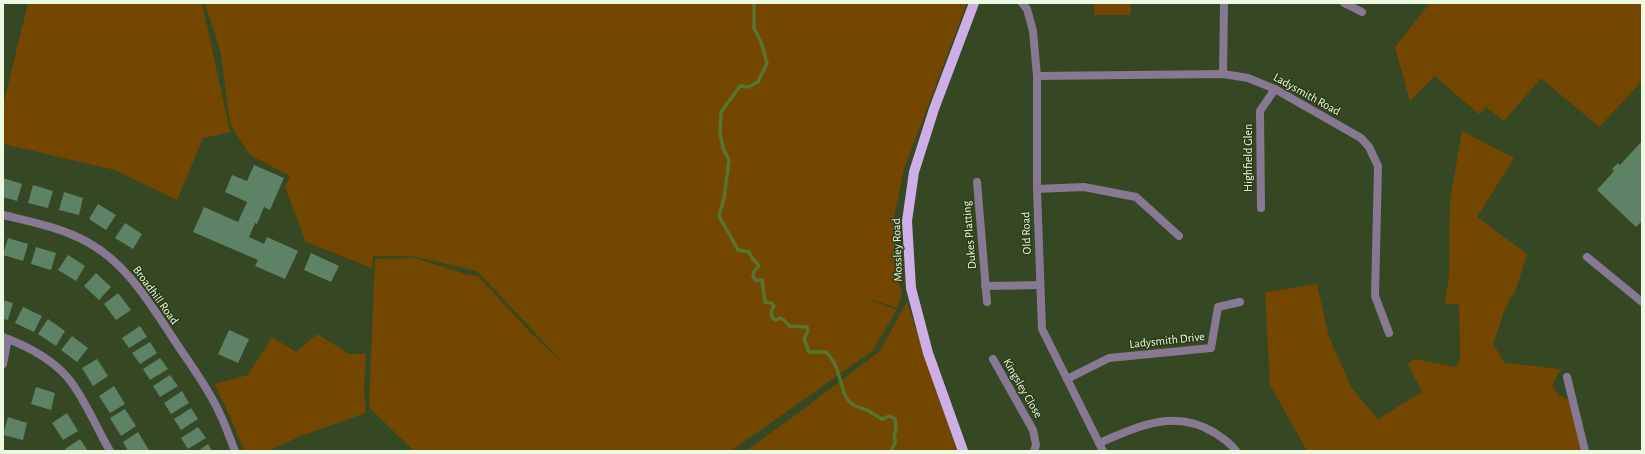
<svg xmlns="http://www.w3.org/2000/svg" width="1645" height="454" viewBox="0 0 1645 454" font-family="'Alegreya Sans',sans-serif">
  <rect width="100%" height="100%" fill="#364723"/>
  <g fill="#744700">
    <path d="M28,3h174l28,129 -27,6 -26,62 -62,-30 -112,-26v-38z"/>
    <path d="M205,3h762l-63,166 -10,48 2,59 6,17 -5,15 -38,-13 38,15 -25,41 -141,100h-317l-45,-44 6,-148 40,-1 50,16 13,2 51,55 38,36 -90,-96 -65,-15h-39l-1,12 -66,-26 -21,-55 5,-11 -40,-21 -20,-31 -9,-70z"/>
    <path d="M1094,3h37l-1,12h-36z"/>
    <path d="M1430,3h212v78l-43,46 -58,-49 -37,43 -18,-14 -7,7 -44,-38 -25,25 -15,-54z"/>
    <path d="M1462,131l52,27 -37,59 50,37 -10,33 -12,22 -12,35 12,19 56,6 -9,16 6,10 11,5 12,51h-274l-37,-66 -5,-93 52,-8 12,53 22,50 27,32 44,-27 -14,-28 6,-5 41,8 5,-7 -1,-56h-14l4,-29 1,-74z"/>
    <path d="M907,302l50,149h-211l51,-37 83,-63z"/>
    <path d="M317,334l32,20h17l-2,36 2,23 -65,23 -33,15h-24l-9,-23 -20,-44 33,-9 24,-38 24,15z"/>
  </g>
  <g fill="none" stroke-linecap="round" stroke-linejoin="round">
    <path stroke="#567432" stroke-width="3.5" d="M754,3v25l7,14 6,21 -9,19 -10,5 -8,-1 -19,26 -1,21 3,15 6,12 -5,38 -5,18 19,34 11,2 5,9 2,1 3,4 -5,5 -1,6 3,3h6l3,22 6,1 3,3c-4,5 -4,11 2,14l4,-2 5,3 4,5 18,1 1,4 -4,8 5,13h17c13,12 13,30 20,45 6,12 18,10 26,16 4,2 6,4 10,6l8,-3 5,3 1,12 -2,4c3,6 0,10 -3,16"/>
  </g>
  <g fill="#5e8265">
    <path d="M1642,141v80l-6,6 -39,-37 17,-19 -2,-2 6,-6 2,2z"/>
    <path d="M254,165l30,13 -14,32 -6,-3 -7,17 -2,-1 -6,14 15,7 3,-7 31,14 -13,28 -30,-13 3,-6 -65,-28 11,-25 34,15 9,-20 -22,-10 7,-17 15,6z"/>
    <path d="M3,178l19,6 -5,17 -14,-4z"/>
    <path d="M33,185l20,6 -5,17 -20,-5z"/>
    <path d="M64,192l19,6 -4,17 -20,-5z"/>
    <path d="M98,204l18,11 -10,15 -17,-11z"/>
    <path d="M125,223l17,11 -9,15 -18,-11z"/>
    <path d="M8,238l20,6 -5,17 -20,-6z"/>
    <path d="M36,247l20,6 -5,17 -20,-6z"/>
    <path d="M311,253l28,13 -8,16 -27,-12z"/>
    <path d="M68,255l17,11 -9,15 -18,-11z"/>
    <path d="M96,273l15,14 -12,13 -15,-14z"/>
    <path d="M118,293l13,17 -15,10 -12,-16z"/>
    <path d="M3,300l10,3 -5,17 -5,-1z"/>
    <path d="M23,307l19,9 -8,16 -19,-9z"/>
    <path d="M48,319l17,12 -9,15 -18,-12z"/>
    <path d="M140,326l7,11 -18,11 -7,-10z"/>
    <path d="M229,330l20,9 -11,24 -20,-9z"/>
    <path d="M72,336l16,12 -11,14 -16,-12z"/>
    <path d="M150,342l7,11 -17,11 -8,-11z"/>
    <path d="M160,358l8,11 -18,11 -7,-11z"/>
    <path d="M97,359l11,17 -15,10 -11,-18z"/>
    <path d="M170,375l8,11 -18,11 -7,-11z"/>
    <path d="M114,386l11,18 -15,9 -11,-17z"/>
    <path d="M36,387l19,6 -4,17 -20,-6z"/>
    <path d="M182,391l7,12 -18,11 -7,-11z"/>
    <path d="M191,408l7,11 -17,11 -7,-11z"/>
    <path d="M125,409l11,17 -15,10 -11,-18z"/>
    <path d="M67,413l11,18 -15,9 -11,-17z"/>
    <path d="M8,417l19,6 -4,17 -20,-5z"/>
    <path d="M198,427l8,11 -18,11 -7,-11z"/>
    <path d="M138,432l11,18 -21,1 -5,-9z"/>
    <path d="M80,439l8,12h-21l-2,-2z"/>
    <path d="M208,444l4,7h-14z"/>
  </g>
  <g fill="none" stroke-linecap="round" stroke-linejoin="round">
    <g stroke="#877894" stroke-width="8">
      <path d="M1022,3l5,6 6,22 4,45v113l5,140 61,122"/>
      <path d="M1344,3l18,9"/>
      <path d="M1223,74l1,-71"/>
      <path d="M1037,76l186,-2 25,4 27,11 86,49 8,9 9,19 -3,130 14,37"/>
      <path d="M977,182l10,120"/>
      <path d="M1037,189l47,-2 52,10 43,39"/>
      <path d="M1261,208l-1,-97 15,-22"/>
      <path d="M3,215c29,7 60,13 86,28 36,20 58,56 80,89 17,27 38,53 51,82 6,12 10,25 15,37"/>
      <path d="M1587,257l55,45"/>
      <path d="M985,286l55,-1"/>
      <path d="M3,337c24,9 48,21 65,41 16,19 29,51 42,73"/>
      <path d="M993,359l40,71 3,15 -2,6"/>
      <path d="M3,364l5,-25"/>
      <path d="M1567,377l18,74"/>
      <path d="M1067,379l42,-21 102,-10 7,-41 22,-5"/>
      <path d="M1099,443c40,-17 76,-35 116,-10 9,6 15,10 21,18"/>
    </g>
    <path stroke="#cdaee6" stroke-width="10" d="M963,451l-35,-98 -17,-65 -4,-67 7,-49 20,-63 40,-106"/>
  </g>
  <g text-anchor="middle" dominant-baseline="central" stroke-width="3" stroke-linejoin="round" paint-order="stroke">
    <g font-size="12" fill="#eef9e4" stroke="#2c3c18">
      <text transform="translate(1307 94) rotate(29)">Ladysmith Road</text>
      <text transform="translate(1248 158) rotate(-90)">Highfield Glen</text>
      <text transform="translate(1026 233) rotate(-92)">Old Road</text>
      <text transform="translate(969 235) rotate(-95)">Dukes Platting</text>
      <text transform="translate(897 250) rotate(-92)">Mossley Road</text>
      <text transform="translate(156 295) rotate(54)">Broadhill Road</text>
      <text transform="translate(1167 340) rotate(-6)">Ladysmith Drive</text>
      <text transform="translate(1023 388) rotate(60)">Kingsley Close</text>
    </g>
  </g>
  <rect width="1645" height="454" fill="none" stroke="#eef9e4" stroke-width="8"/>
</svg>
